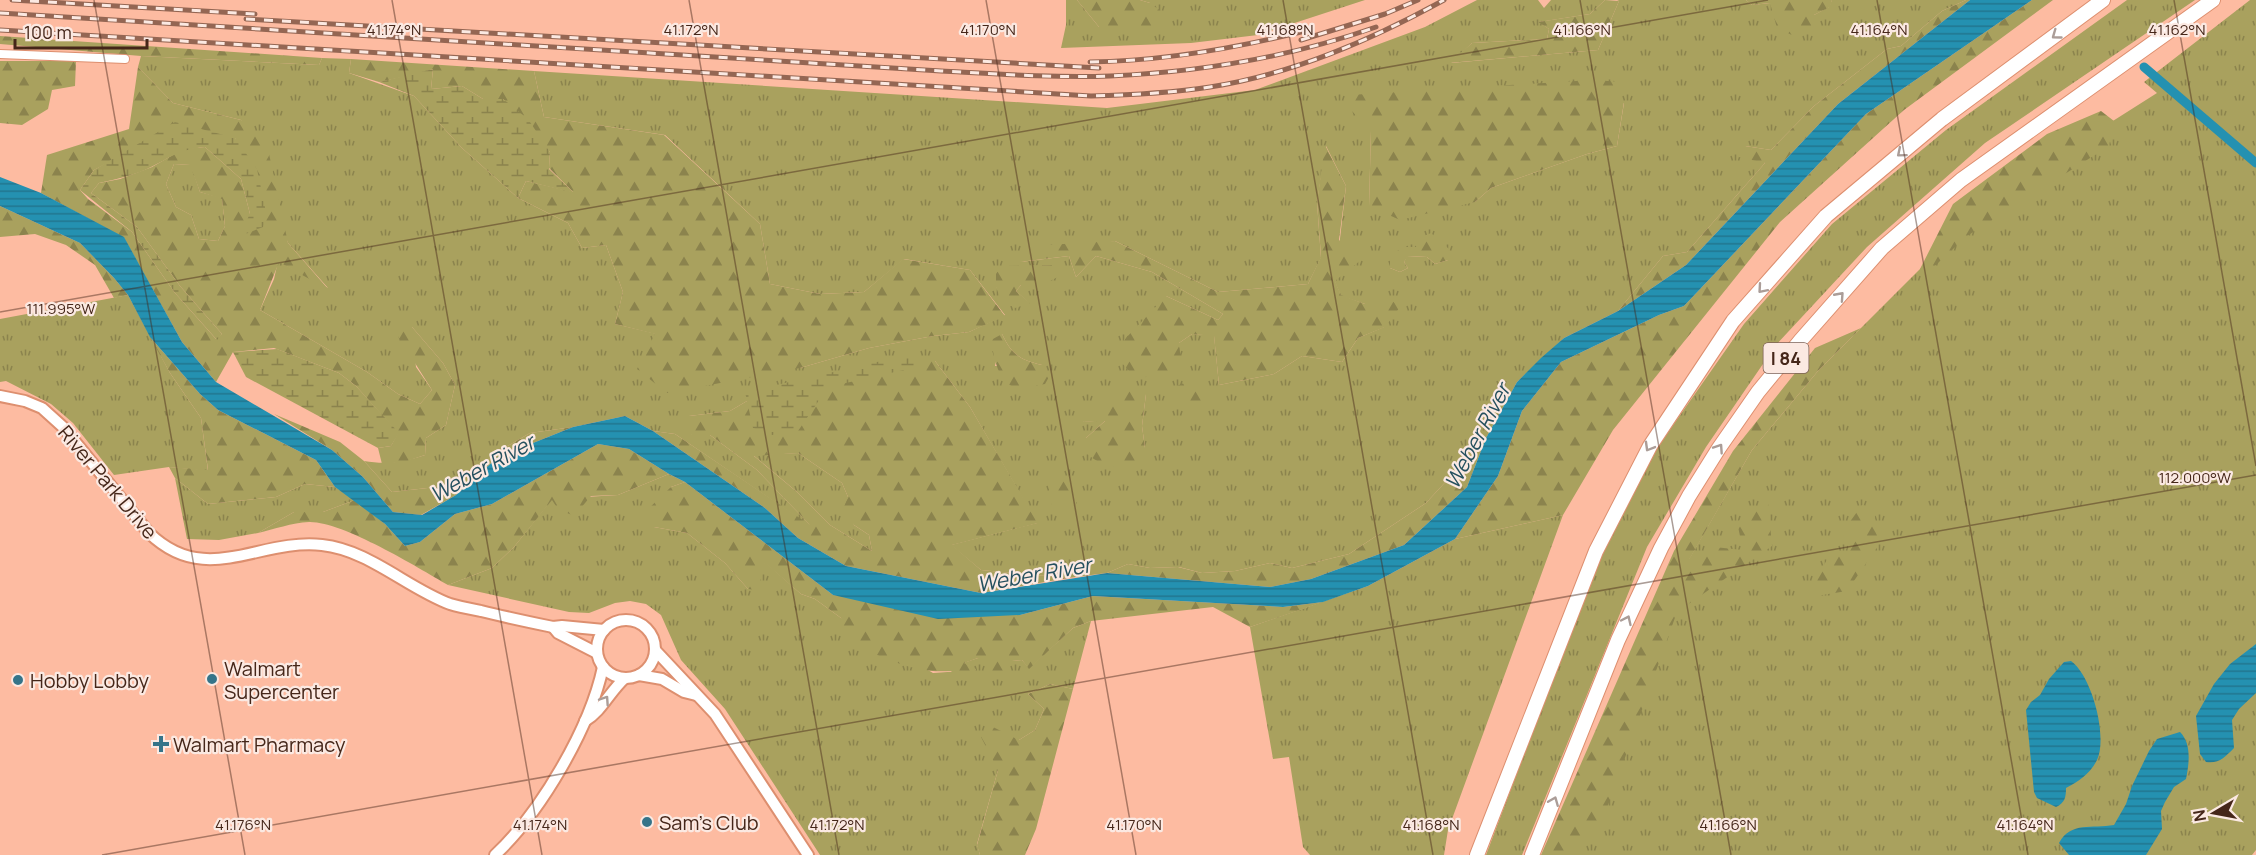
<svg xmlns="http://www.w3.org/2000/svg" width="2256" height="855" viewBox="0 0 2256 855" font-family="Manrope,sans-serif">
  <defs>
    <pattern id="grass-tufts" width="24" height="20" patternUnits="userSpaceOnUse" patternTransform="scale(1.5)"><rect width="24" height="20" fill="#a9a15e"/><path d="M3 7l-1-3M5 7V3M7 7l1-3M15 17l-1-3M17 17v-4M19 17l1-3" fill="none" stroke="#8b834d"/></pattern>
    <pattern id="forest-firs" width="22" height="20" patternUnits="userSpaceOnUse" patternTransform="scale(1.5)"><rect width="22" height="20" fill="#a9a15e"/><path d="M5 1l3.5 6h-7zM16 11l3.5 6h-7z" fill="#8b834d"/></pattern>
    <pattern id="wetland-marsh" width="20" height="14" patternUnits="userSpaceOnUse" patternTransform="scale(1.5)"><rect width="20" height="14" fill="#a9a15e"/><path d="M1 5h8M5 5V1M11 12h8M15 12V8" fill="none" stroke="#8b834d"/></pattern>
    <pattern id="water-rules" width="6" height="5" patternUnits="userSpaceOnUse" patternTransform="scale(1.5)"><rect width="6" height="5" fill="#2491b1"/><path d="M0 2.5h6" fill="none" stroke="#21768f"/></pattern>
  </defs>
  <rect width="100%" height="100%" fill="#fdbba1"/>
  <g fill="url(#grass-tufts)" fill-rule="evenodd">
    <path d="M1066,0h11l22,27 51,-24 -10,-3h225l-107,35 -67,8 -130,5 5,-23z"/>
    <path d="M1477,0h61l6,8 7,-8h54l-15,14 -51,8 10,7 -2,10 -75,4 -21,20 147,-13 21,-49 -2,-1h129l6,5 18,-2 44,12 15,-8 3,-7h134l-24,11 -41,35 -14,3 -73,57 -43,44 -26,-4 20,17 -78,89 -24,4 -45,55 -54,27 -47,44 -31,56 -60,65 -77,51 -57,14 -22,-5 -35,8 -33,2 -23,-6 -29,1 -22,-4 -21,9 -39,5 -87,-8 -30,-25 86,-22 -67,-116 -35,-46 -188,40 -17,10 -41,5 3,19h18l47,35 56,58 -138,-94 -22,-3 -28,-15 -52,11 -43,6 -31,18 -45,34 -62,7 -28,-31c23,4 40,1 61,-6l1,-17 20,-13 9,-40 -12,-22 -31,-36 4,40 16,23 -12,14 -22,-10 -31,-22 -107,-62 14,-31 4,-18 50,27 -40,-45 -47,-123 -68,-17 -35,-36 3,-11 178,9 3,-7 29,1 -2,14 65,23 48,52 56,50 50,25 14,25 24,-3 17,47 -8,32 185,44 69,-20 64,-12 36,-4 36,-17 -35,-45 -66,-11 -40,33 -44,2 -50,-10 -10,-60 -95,-89 -121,-18 -10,-46 573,37 148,-18 170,-63zM1608,93v10h16l-7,43 -30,8 -96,34 -16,14 -106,4 2,-75zM1326,146l20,40 -11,96 6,14 24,8 19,23 -26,11 -16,24 -40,-6 -28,18 -55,11 -5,-50 -22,-1 -13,9 -13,-47 52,24 5,-6 -71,-42 -56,-16 -20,21 -7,-21 -49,6 95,-21 103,51 90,-8 13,-26 -4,-56zM1416,247l32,13 -13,4 -8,-7 -20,-1 -3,6 4,6 -8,4 -10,-4zM1052,265l-31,20 -5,6 13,12 -33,-16 34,-20zM1002,334c10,21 18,26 40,31l-47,1zM1146,394l-4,32 3,22 -59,-10 20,-18 -23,2z"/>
    <path d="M2127,0h68l-210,143 -118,104 -91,98 -70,102 -59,100 -125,308h-36l113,-298 58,-109 87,-124 88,-100 114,-94z"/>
    <path d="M2250,0h6v850l-4,5h-689l125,-294 64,-111 66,-79 102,-102 111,-96 126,-80 -13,-11z"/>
    <path d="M174,164l17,1 9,27 22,6 3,28 -7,15 -19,-2 -8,-24 -15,-8 -10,-23z"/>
    <path d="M128,295l42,78 31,45 7,53 -39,-4 -55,8 -41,-52 -22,-19 -45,-23 -6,1v-63z"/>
    <path d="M798,453l44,30 6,14 6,28 15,10 3,16 -42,-26 -33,-33 -44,-37z"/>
    <path d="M669,474l16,8 -14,5 -17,40 33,6 38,30 23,26 17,-27 36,32 14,5 26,19 92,55 43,-3 -13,-7 15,-5 34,3 10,-1 7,8 44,-40 18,-7 -18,68 -23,-5 -22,10 16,15 -9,21 -16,10 -21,30 -21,74 3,11h-160l-95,-146 -44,-49 -20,-45 -15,-11 -16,-3 -15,2 -26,10 -20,-1 -121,-27 44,-17 22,-21 38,-48 66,-4z"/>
    <path d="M175,478l33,26 68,-7 29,-13 30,3 20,13 -32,12h-29l-36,21 -39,7 -32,-1z"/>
    <path d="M1563,515l-115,315 -4,25h-134l-7,-8 -14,-90 -16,2 -23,-132 118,-41 87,-47z"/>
  </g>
  <g fill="url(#forest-firs)" fill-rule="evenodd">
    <path d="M1077,0h63l10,3 12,9 -1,12 -15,7 -47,-4z"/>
    <path d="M1605,0l14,1 -21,49 -149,13 23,-20 75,-4 2,-10 -11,-7 52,-8z"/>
    <path d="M1746,0h86l-2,7 -16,8 7,15 -27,6 -17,-8 -7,-25 -18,2z"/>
    <path d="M1966,0h4l-132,104 -152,161 -68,46 45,-55 24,-4 78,-89 -26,-6 -2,-9 8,-2 26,4 43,-44 73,-57 14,-3 41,-35z"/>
    <path d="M2032,0h21l-149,110 -124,112 -167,208 -50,85 -108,24 43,-63 24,-65 39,-49 98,-47 25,-9 182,-192z"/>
    <path d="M0,36l322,22 -3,7 -178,-9 -141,-12z"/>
    <path d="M351,59l183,12 10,46 120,18 96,89 10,60 50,10 44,-2 39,-33 67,11 35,46 -36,16 -36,4 -64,12 -69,20 -133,25 -30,-24 18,-35 -40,-10 8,-32 -17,-47 -24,3 -14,-25 -50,-25 8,-17 47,11 -24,-24 1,-16 -47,-53h-20l-21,-13 -31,3 2,-20 -16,5 -38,8 -30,-9z"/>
    <path d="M0,61h76l-1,25 -23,4 -4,19 -26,16 -22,-2z"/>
    <path d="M138,67l35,36 68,17 27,29 20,94 41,47 -50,-28 -19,48 107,62 31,22 22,10 12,-14 -36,-57 16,-6 31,36 12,22 -9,40 -20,13 -1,17 -21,7 -22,2 -4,-16 13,-2 7,-13 -42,-47 -17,-13 -65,-25 -41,4 -17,30 -34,-40 -58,-104 -83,-45 6,-38 82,-26zM235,138l28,89 -13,-13 -9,-35 -36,-32 -22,2 -31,18 -32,12 -21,4 -8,10 46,34 43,59 42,48 -6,5 -41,-46 -43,-61 -44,-33 -8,-9 14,-20 19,-10zM174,164l16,1 10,27 22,7 3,27 -7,15 -19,-2 -8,-24 -15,-8 -10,-23z"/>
    <path d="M1592,80l32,2 -16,11v10l16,-1 -7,44 -30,8 -96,34 -16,14 -75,18 -31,-14 2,-75 -21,-22v-14z"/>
    <path d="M2101,111l13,10 -5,25 -142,90 -42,39 -5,-6 33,-65 94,-70z"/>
    <path d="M1325,145l21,41 -7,54 22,20 -26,21 6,14 24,9 21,-8 14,11 -15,20 -27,11 -16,24 -40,-6 -28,18 -55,11 -5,-49 -22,-2 -13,9 2,18 -12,14 -34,3 -12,-14 1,-24 42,-44 52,24 5,-6 -71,-42 -56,-16 -20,21 -7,-21 -50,6 27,-17 69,-4 103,51 90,-8 13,-27 -4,-55z"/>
    <path d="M0,206l80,37 34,35 14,17 -14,3 -19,-33 -29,-20 -31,-11 -35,3z"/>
    <path d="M1431,233l18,16 -1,11 -13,4 -8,-7 -19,-1 -4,6 4,6 -8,4 -10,-4v-12l13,-9h13l3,-9z"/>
    <path d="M1052,265l6,12 -21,10 -16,-2 -5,6 14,12 -15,5 -14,-8 -5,-13v-14l8,-7z"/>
    <path d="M1861,328l-43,43 -66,79 -63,110 25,-13 29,3 -6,-28 31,-20 4,44 -95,66 -75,210 -24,33h-37l133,-304 59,-100 82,-103z"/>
    <path d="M1002,334c10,21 18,26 40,31l8,10 -5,9c-8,1 -16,4 -24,4 -23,0 -27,-31 -30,-48z"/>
    <path d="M150,337l50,57 18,16 98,50 19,27 -30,-3 -29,13 -68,7 -33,-26 -6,-11 39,3 -7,-52 -31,-45z"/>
    <path d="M903,358l32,3 35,46 68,116 -86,22 29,25 87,8 -87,15 -135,-27 -48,-28 -33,-30 -112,-77 22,3 135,91 -53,-55 -47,-35h-18l-10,-8 7,-11 41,-5 17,-10 67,-24zM798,453l44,30 6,14 -5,12 11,16 15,10 3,16 -42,-26 -33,-33 -43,-36z"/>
    <path d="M1189,381l17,13 -5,10 -13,3 -20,-6 1,-12z"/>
    <path d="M1129,390l17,4 -4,32 3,22 -5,18c-18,3 -42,1 -54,-14v-14l19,-17 -22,1 12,-17z"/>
    <path d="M274,414l66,28 24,19 28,31 62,-7 45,-34 31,-18 43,-6 -75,30 -42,38 -35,20 -28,-3 -30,-35 -31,-27z"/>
    <path d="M1486,438l-19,49 -63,58 -93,34 -41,8 -163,-14 21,-9 22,4 28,-1 24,6 33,-2 35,-8 22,5 57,-14 77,-51z"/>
    <path d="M598,444l31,5 40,25 -51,21 -27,1 -17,20 -16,-7 -6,-9 -38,47 -22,21 -44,17c-31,-18 -106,-64 -139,-63 -17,1 -35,7 -51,11l36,-21h29l32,-12 30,24 20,22 15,-4 35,-28 37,-10z"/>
    <path d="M1063,477l14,8v18l-7,5 -18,-3 -4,-21z"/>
    <path d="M685,482l148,113 187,20 73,-19 190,11 40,-5 -73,25 -37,-20 -122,14 -18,7 -44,41 -7,-9 -10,1 -6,12 -13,1 -15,-16 -14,5 12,6 -4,8 -12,4 -9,-10c-38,3 -69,-14 -102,-29l-8,-24 -26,-19 -14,-5 -36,-31 -7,27 -10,-1 -23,-26 -38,-30 -33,-6 -9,-15 26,-25z"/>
    <path d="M1862,505l12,3 4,38 -31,45 -31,5 -3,-12 19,-33 15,2 2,-4 -5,-19z"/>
    <path d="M1050,684l23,5 -37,140 -11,26h-45l-3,-10 21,-75 -17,-33 8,-12 30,15 16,-10 9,-21 -16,-15z"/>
  </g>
  <g fill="url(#wetland-marsh)">
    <path d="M433,69l-2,20 31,-3 21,13h20l25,20 22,33 -1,17 25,24 -48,-12 -8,17 -56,-50 -48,-52 -35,-14z"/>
    <path d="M175,122l60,16 22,31 10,48 -4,10 -25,10 12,-23 -9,-35 -36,-32c-27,3 -30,8 -52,19 -17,9 -36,13 -54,17l-8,10 46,34 43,59 42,48 -5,6 -42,-47 -43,-61 -52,-42 14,-20z"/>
    <path d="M277,349l62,24 17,13 43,47 -8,13 -13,2 -132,-71 -13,-25z"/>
    <path d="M912,354l14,11 -98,22 -30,44 -26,4 -19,-7 -8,-36z"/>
  </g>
  <g fill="url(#water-rules)">
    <path d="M1970,0h62l-166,114 -182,192 -25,9 -98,47 -39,49 -24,65 -43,63 -87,47 -45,16 -40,5 -190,-11 -73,19 -82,4 -105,-24 -148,-113 -16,-8 -40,-25 -31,-5 -106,60 -37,10 -35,28 -15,4 -20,-22 -50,-37 -19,-27 -98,-50 -18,-16 -50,-57 -22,-42 -14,-17 -34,-35 -80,-37v-29l41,16 83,44 58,105 34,40 116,68 31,27 30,35 29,3 34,-20 42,-38 75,-30 52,-11 28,15 112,77 33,30 48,28 135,27 126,-20 163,14 41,-8 93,-34 63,-58 19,-49 31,-56 24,-24 23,-20 54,-27 68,-46 152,-161z"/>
    <path d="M2256,644v49l-17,16 -7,11 2,28c-9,9 -15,16 -28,14l-6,-8 -4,-38 18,-32 16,-20z"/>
    <path d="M2071,661c21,15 37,76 26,99 -7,14 -18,21 -31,28 0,9 -1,15 -10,19l-19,-9 -3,-6 -8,-82 5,-8 9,-7 9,-16 15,-17z"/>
    <path d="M2180,732c12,12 9,32 6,47l-12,8 -9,15 -4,9 1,18 -16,26h-77l-10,-12c12,-22 33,-14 55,-18l12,-21 6,-18 17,-35 8,-12z"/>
  </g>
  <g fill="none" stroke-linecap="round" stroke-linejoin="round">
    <path stroke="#2491b1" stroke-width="9" d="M2144,67l112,96"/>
    <defs>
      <path id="street" d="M0,54l125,5"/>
      <g id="secondary">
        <path d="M0,396l25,5 17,7 21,19 86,106c57,55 109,5 173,12 47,5 85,43 128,59 10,3 21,5 31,7 24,6 48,11 72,16l9,-1 42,4"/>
        <circle cx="626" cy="649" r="29"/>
        <path d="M553,627l5,6 39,20"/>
        <path d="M655,650l60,64 93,141"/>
        <path d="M639,675l23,4 22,13 12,3"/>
        <path d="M585,721c17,-10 25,-30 40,-43"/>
        <path d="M495,855c46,-43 95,-127 108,-188"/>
      </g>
      <g id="highway">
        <path d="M1477,855l119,-304 54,-105 83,-125 93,-105 116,-97 161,-119"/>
        <path d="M1532,855l86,-215 43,-92 28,-52 30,-48 39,-56 42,-51 82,-93 79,-68 252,-180"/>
      </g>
    </defs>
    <use href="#street" stroke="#dd8f6f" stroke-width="10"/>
    <use href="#secondary" stroke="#dd8f6f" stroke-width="14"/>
    <use href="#highway" stroke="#dd8f6f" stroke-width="16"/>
    <use href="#street" stroke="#fff" stroke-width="8"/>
    <use href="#secondary" stroke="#fff" stroke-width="10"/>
    <use href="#highway" stroke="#fff" stroke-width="14"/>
    <defs>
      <g id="rail">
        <path d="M12,0l243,14"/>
        <path d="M0,13l941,58c56,3 113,7 169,5 90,-4 181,-19 266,-49"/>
        <path d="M246,19l853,49"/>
        <path d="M0,30l1091,66c40,-1 79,-3 119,-9 83,-13 161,-47 234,-87"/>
        <path d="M1301,40l84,-26 33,-14"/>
        <path d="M1090,62c75,-1 147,-14 219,-32"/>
      </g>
    </defs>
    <use href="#rail" stroke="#946653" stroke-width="5"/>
    <use href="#rail" stroke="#fbe9e2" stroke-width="3" stroke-dasharray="9" stroke-linecap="butt"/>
  </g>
  <defs><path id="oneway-chevron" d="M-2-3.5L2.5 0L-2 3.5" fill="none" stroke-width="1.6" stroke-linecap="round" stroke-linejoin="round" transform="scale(1.5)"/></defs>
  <g stroke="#ab9d98">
    <use href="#oneway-chevron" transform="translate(2056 35) rotate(144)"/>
    <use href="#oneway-chevron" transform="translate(1901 153) rotate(140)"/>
    <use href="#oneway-chevron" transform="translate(1762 289) rotate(131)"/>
    <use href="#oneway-chevron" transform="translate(1840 296) rotate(-48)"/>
    <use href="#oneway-chevron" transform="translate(1649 447) rotate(120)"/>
    <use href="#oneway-chevron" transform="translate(1719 448) rotate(-56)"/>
    <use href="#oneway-chevron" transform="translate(1627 620) rotate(-65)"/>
    <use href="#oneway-chevron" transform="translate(605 700) rotate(-56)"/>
    <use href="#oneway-chevron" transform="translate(1554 801) rotate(-68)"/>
  </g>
  <path fill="none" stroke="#452619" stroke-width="1.5" stroke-opacity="0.45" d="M94,0l151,855M392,0l150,855M689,0l150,855M986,0l150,855M1283,0l150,855M1580,0l151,855M1877,0l151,855M2174,0l82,466M0,312l1768,-312M102,855l2154,-380"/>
  <g fill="#357489" stroke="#fbe9e2" stroke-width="2">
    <circle cx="212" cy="679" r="6"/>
    <circle cx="18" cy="680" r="6"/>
    <path d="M158 735h6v6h6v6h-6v6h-6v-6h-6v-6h6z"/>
    <circle cx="647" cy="822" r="6"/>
  </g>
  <g text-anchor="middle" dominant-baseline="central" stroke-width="4.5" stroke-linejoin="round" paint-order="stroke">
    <rect fill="#fbe9e2" stroke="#7c6055" stroke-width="1.5" x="1763.5" y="343" width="45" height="30" rx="4.5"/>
    <g font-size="18" font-weight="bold" fill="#452619">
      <text x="1786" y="358">I 84</text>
    </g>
    <g font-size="20" fill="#452619" stroke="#fbe9e2">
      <text transform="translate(108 482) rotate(50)">River Park Drive</text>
    </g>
    <g font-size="20" fill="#452619" stroke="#fbe9e2" text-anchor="start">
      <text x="224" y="668">Walmart<tspan x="224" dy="23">Supercenter</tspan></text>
      <text x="30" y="680">Hobby Lobby</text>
      <text x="173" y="744">Walmart Pharmacy</text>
      <text x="659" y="822">Sam's Club</text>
    </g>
    <g font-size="21" font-style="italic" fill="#25505f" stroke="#fbe9e2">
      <text transform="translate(1477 436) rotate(-62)">Weber River</text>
      <text transform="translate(482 468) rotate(-29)">Weber River</text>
      <text transform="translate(1034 574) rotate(-10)">Weber River</text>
    </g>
  </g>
  <g font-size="15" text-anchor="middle" fill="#452619" stroke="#fbe9e2" stroke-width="4.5" stroke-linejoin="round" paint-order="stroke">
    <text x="2177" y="35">41.162°N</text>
    <text x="394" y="35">41.174°N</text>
    <text x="691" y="35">41.172°N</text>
    <text x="988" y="35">41.170°N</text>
    <text x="1285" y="35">41.168°N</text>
    <text x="1582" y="35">41.166°N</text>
    <text x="1879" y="35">41.164°N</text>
    <text x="61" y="314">111.995°W</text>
    <text x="2195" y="483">112.000°W</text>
    <text x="243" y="830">41.176°N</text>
    <text x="540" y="830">41.174°N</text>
    <text x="837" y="830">41.172°N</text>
    <text x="1134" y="830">41.170°N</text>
    <text x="1431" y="830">41.168°N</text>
    <text x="1728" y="830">41.166°N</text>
    <text x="2025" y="830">41.164°N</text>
  </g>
  <g transform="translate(2214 813) rotate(260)" stroke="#fbe9e2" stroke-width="4.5" paint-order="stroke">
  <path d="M0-4.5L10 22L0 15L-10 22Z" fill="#452619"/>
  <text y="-9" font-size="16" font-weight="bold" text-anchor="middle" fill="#452619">N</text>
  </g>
  <path d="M15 39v9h132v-9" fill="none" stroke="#452619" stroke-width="3"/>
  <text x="24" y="39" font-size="18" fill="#452619" stroke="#fbe9e2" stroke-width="4.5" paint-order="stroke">100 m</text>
</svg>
